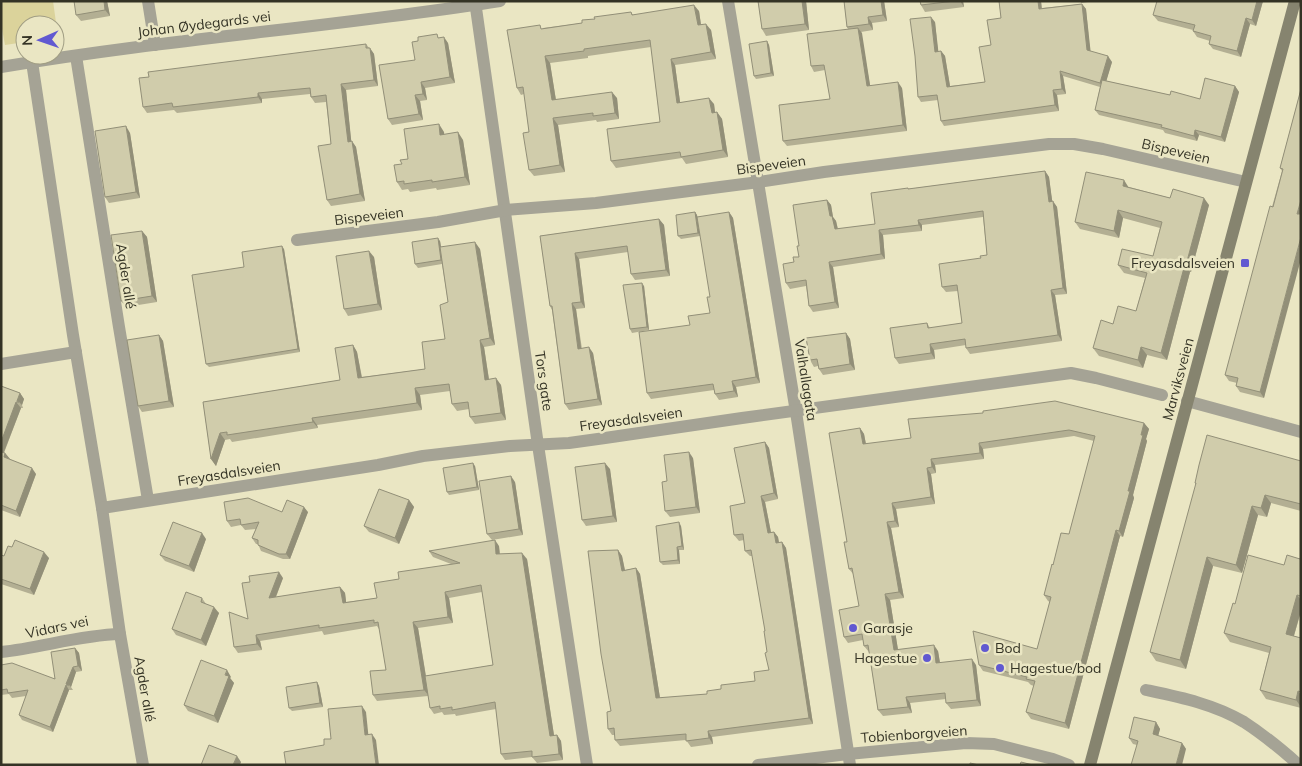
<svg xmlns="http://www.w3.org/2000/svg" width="1302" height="766" viewBox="0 0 1302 766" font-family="Mulish,sans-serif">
  <rect width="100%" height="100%" fill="#eae6c3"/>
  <path fill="#dbd39b" d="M1,1h52l5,36 -3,1v-13h-30v17l-20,3 -4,-22z"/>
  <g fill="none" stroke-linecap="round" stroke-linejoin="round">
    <g stroke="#a5a395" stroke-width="12">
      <path d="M148,1l7,44"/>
      <path d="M475,1l63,444 49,320"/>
      <path d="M728,1l68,411 54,353"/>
      <path d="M76,56l43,271 29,173"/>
      <path d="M32,62l41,273 29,173 18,126 23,131"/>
      <path d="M1,67c166,-28 333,-40 499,-66"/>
      <path d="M297,240l141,-18 68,-12 90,-7 163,-21 65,-10 225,-28h25l29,5 143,33"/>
      <path d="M1,364l75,-12"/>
      <path d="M1187,401l114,31"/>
      <path d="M102,508l276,-43 45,-9 87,-10 59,-3 36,-5 137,-20 329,-45 25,5 66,17"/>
      <path d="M1,652c40,-4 78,-17 119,-18"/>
      <path d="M1146,690c33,7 68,14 98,32 20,13 37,27 55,43"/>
      <path d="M758,765l90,-11 118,-11 28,1 59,15 16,6"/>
    </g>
    <path stroke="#86846f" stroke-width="12" d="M1090,765l205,-764"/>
  </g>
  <g fill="#b3af93" fill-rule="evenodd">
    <path d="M107,1l3,15 -29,5 -5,-6z"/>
    <path d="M758,1h48l3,29 -43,6 -4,-7z"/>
    <path d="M844,1h40l3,20 -15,2 1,7 -12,2 9,54 32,2 5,43 -120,15 -4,-5 47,-42 -5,-29 -11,2 -3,-6 37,-37 -1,-2z"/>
    <path d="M920,1h43l1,6 -39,5 -4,-7z"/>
    <path d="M999,1h42l1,7 40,-4 4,5 4,42 22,11 -6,19 64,14 30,4 35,-13 4,6 -14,50 -26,-7 -2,6 -32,-8 -2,-3 -64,-15 -4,-5 5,-23 -37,-11 3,18 -9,1 2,16 -115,15 -3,-5 -3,-21 -17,2 -3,-5 17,-75 3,30 3,-1 4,5 5,30 35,-4 6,-37 10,-27z"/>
    <path d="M1080,1h15l-14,2z"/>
    <path d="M1263,1l-7,25 -6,-2 -9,33 -28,-8 -4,-5 1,-3 -13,-4 -4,-6v-1l-35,-9 -5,-6z"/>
    <path d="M699,11l2,14 10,5 5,29 -41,6 5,37 34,2 1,9 2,-1 5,7 6,38 -42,7 -4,-6 -66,10 -5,-7 49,-39 -9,-75 -63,9v2l-38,5 6,37 61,-2 2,21 -22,3 -1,-2 -38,5 7,47 -31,4 -5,-6v-38l-5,-38 -3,1 -4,-7 26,-60 39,-5 13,-4 36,-7 2,3z"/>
    <path d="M440,38l8,5 7,40 -30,5 2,12 -7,1 3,19 -31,5 -4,-6 27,-59z"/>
    <path d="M767,41l2,4 5,31 -18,3 -2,-3z"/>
    <path d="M366,44l8,10 4,32 -32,4 5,51 5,6 9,54 -34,5 -4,-6 4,-56 -5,-42 -11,1 -4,-6 -1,-3 -48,5v4l-85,10 -3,-3 -27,3 -4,-6z"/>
    <path d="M1301,89l-37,309 -24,-6 -4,-6 1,-3 -8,-2 -4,-6 57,-204 -2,-3z"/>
    <path d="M444,132v2l19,6 7,45 -33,5 -1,-2 -26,4 -2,-3 -6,1 -5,-8 5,-18z"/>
    <path d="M130,133l10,65 -31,5 -4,-6z"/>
    <path d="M1045,171l4,6 3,24 5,6 10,87 -12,1 7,46 -92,13 -4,-6v-3l-32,5 1,9 -36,5 -4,-6 32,-35 3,5 32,-5 -4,-32 -12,1 -4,-5 39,-29 6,-3 -4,-38 -61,8v6l-39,4 2,24 -52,8 6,41 -26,4 -4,-6 -3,-20 -16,3 -4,-6 8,-21 5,-5v-11l28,-46 4,5 2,12 3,4 2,8 37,-5 33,-35z"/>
    <path d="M1129,187l41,11 39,7 -18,67h-1l-23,88 -20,-5 -4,13 -44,-12 -6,-8 20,-24 23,-13 9,-33 -21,-5 -6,-8 35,-9 7,-28 -37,-10 -4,20 -39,-9 -5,-7z"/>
    <path d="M695,212l2,3 3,21 -19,3 -3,-3z"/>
    <path d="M729,212l4,6 27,165 -24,4 2,10 -19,3 -4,-6 -1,-4 -63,9 -4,-6 43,-68 20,-12v-16z"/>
    <path d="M659,219l5,6 6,51 -35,4 -4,-6 -3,-22 -49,7 6,49 -9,1 6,40 11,4 9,52 -33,5 -4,-6 -13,-94 -2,-4 -10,-70z"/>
    <path d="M142,231l5,6 10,65 -31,5 -5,-6z"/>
    <path d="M440,241l1,6 39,2 15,96 -11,2 5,32 12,6 5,35 -31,4 -5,-7 -1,-8 -12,2 -5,-7 -2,-13 -30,4 2,15 -105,15 1,3 -86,14 -2,-3 -5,1 -9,26 -5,-7 -8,-57 137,-22 13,-35 4,7 5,25 63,-8 20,-30 3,-37 -6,-38 -24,4 -3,-4z"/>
    <path d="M284,249l16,103 -91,15 -3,-3 38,-97z"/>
    <path d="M374,257l8,53 -34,6 -4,-7z"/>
    <path d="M644,286l5,44 -17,3 -2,-4z"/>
    <path d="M846,333l4,6 5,31 -32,5 -4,-6 -1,-3 -4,1 -4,-7z"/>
    <path d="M159,335l4,6 11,66 -32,5 -4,-6z"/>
    <path d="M1,386l19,7 4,6 -2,6 1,3h-2l-17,45h1l5,6 26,15 -16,43 -19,-7z"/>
    <path d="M1144,423l5,6 -3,10 1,2 -14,54 1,3 -11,39 -3,-1 -51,193 -38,-10 -5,-7 8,-26 -3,-1 -3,-3 -45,-11 -4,-6 58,-16 13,-47 -2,-1 -4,-6 9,-30 16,-31 25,-93 -20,-5 -91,13 1,10 -49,6 1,8 -5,1 4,30 -39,5 3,18 -8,1 13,70 -14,2 8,50 40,1 2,12 36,2 5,41 -30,3 -5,-6v-4l-36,4 2,10 -29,3 -5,-6 -9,-58 -5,-6 -1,-6 -15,3 -4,-6 15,-31 -5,-31 -5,-6 -2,-27 13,-114 4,6 2,10z"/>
    <path d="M765,442l4,6 9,51 -13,3 6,30h3l4,5 1,6 3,-1 4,6 27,176 -101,13 1,7 -22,3 -5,-7 -66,6 -5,-6v-5h-3l-4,-6 3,-18 7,-161 4,6 3,14 11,-2 4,6 20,124 47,-4 14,-5 34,-8 14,-11 -4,-39 -12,-75h-3l-5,-5 -1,-11 -5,1 -5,-6z"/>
    <path d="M693,458l7,55 -30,4 -5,-6 2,-30z"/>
    <path d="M1301,461v50l-30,-8 -4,14 -9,-2 -16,58 -29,-7 -27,103 -30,-8 -6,-9 46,-167 -1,-2z"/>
    <path d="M475,466l4,24 -30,5 -2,-3z"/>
    <path d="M610,469l7,53 -31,4 -4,-6z"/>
    <path d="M515,482l8,53 -31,5 -5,-6z"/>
    <path d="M409,500l5,7 -15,37 -30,-12 -5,-6z"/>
    <path d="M282,512h26l-18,47h-7l-22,-8 -3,-7h-2l-4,-6 4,-9 -11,1 -4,-5 -10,2 -4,-6z"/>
    <path d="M681,526l3,24h-5l1,14 -17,1 -3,-3z"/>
    <path d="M206,539l-12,33 -29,-11 -5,-6z"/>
    <path d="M499,546l1,8 27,5 27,176h3l4,6 2,19 -26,3 -5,-6 -27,3 -4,-6 -5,-45 -40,7 -1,-2 -11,1 -2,-3 -8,2 -4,-6 -2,-12 -51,5 -4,-6 13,-25 -6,-41h-1l-2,-3 -53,9 -2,-4 -62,10 2,9 -24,3 -4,-6 14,-28 2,-37 33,-4 -7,19 64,-10 5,6 1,9 31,-4 22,-19 52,-15 -18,-7 -4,-6zM482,592l11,73 -67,11 -8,-48 35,-5 -4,-25z"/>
    <path d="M1,555l3,1 45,2 -15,37 -33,-11z"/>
    <path d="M1301,557v54l-7,25 7,2v70l-35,-9 -6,-9 9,-37 -39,-11 -6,-9 11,-29 49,-39 16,-6z"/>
    <path d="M202,598l4,6 13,9 -13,33 -30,-11 -4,-6z"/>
    <path d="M75,648l4,5 3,18 -6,1 -5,15 2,3h-4l-16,42 -31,-12 -3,-5 7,-19 -14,2 -3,-4 -8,1v-30l54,14z"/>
    <path d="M231,677l-1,1 4,5 -16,40 -30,-12 -4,-6z"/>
    <path d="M317,682l2,4 4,21 -31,4 -3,-3z"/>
    <path d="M1156,722l4,7 -2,7 24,7 4,6 -49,-4 -4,-1 -4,-6z"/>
  </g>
  <g fill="#928f78">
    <path d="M104,1h3l3,15 -5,-6z"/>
    <path d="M802,1h4l3,29 -4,-6z"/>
    <path d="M881,1h3l3,20 -4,-6z"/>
    <path d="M960,1h3l1,6z"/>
    <path d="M1038,1h3l1,13 -3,-5z"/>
    <path d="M1257,1h6l-7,25 -4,-6z"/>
    <path d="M1082,4l4,5 5,46 -4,-5z"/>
    <path d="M694,5l5,6 3,21 -4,-7z"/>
    <path d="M868,17l4,6 1,7 -4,-6z"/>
    <path d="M931,17l4,5 4,35 -4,-5z"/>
    <path d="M1246,18l4,6 -9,33 -4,-6z"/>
    <path d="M706,24l5,6 5,29 -5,-7z"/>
    <path d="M858,28l4,5 9,58 -4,-5z"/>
    <path d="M444,37l4,6 7,40 -5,-6z"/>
    <path d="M767,41l2,4 5,31 -3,-3z"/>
    <path d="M370,48l4,6 4,32 -4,-6z"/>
    <path d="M941,51l4,5 6,36 -4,-5z"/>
    <path d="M545,56l5,7 7,44 -5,-7z"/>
    <path d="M1108,56l4,6 -8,27 -4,-6z"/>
    <path d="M671,59l4,6 6,44 -4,-6z"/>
    <path d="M1060,71l3,5 3,18 -4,-5z"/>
    <path d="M421,82l4,6 2,12 -4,-6z"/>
    <path d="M898,82l4,6 5,43 -4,-6z"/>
    <path d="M341,84l5,6 6,58 -4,-6z"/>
    <path d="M1235,86l4,6 -14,50 -4,-5z"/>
    <path d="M1053,90l4,5 2,16 -4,-6z"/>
    <path d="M612,92l5,6 2,21 -4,-6z"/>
    <path d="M258,93l4,6v4l-4,-6z"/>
    <path d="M415,95l5,6 3,19 -4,-6z"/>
    <path d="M709,98l5,6 2,16 -4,-7z"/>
    <path d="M717,112l5,7 6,38 -5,-7z"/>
    <path d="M553,118l5,7 7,47 -5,-7z"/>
    <path d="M439,124l5,8 1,10 -5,-7z"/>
    <path d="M126,126l4,7 10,65 -4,-6z"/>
    <path d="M1195,130l4,5 -2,6 -3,-5z"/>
    <path d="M458,132l5,8 7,45 -5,-8z"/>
    <path d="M352,141l4,6 9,54 -5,-7z"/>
    <path d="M1045,171l4,6 4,30 -4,-5z"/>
    <path d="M1124,180l5,8 -6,-2z"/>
    <path d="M1204,198l5,7 -18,67 -5,-7z"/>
    <path d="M827,200l4,5 2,12 3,4 3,14 -4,-6 -5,-13z"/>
    <path d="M1301,200v19l-4,-5z"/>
    <path d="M1053,201l4,6 10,87 -4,-6z"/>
    <path d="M1118,210l5,8 -4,20 -5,-7z"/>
    <path d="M695,212l2,3 3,21 -2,-3z"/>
    <path d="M729,212l4,6 27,165 -4,-6z"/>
    <path d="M659,219l5,6 6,51 -4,-6z"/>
    <path d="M918,220l4,5v6l-3,-6z"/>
    <path d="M879,230l4,5 2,24 -4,-5z"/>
    <path d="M142,231l5,6 10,65 -5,-6z"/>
    <path d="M1301,237v22l-37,139 -4,-6z"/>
    <path d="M438,238l2,3 4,23 -3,-4z"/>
    <path d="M475,242l5,7 15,96 -5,-7z"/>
    <path d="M282,246l2,3 16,103 -2,-3z"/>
    <path d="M369,251l5,6 8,53 -4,-6z"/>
    <path d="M575,253l4,6 6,49 -4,-6z"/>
    <path d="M829,262l4,5 6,41 -4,-6z"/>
    <path d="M1185,264l5,8 -23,88 -6,-7z"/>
    <path d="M642,283l2,3 5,44 -2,-3z"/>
    <path d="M1051,290l4,5 7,46 -4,-6z"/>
    <path d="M572,303l4,6 6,46 -4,-6z"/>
    <path d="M846,333l4,6 5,31 -5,-6z"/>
    <path d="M159,335l4,6 11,66 -5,-6z"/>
    <path d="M480,340l4,7 6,40 -5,-7z"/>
    <path d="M930,344l4,6 1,9 -4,-6z"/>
    <path d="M353,345l4,7 6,33 -5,-7z"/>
    <path d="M589,347l4,6 9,52 -4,-6z"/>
    <path d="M1141,347l6,8 -4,13 -5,-8z"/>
    <path d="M496,378l5,7 5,35 -5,-7z"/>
    <path d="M732,381l4,6 2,10 -4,-6z"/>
    <path d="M415,388l5,7 2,15 -5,-7z"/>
    <path d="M20,393l4,6 -2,6 -3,-3 -2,-1z"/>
    <path d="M16,402l5,6 -19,49 -1,-2v-13z"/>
    <path d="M312,418l5,7 1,3 -5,-6z"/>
    <path d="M1144,423l5,6 -3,10 1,2 -14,54 1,3 -11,39 -4,-6z"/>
    <path d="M860,428l4,6 3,16 -4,-6z"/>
    <path d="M220,433l5,7 -9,26 -5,-7z"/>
    <path d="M765,442l4,6 9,51 -4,-6z"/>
    <path d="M979,443l4,6 1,10 -4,-6z"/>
    <path d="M689,452l4,6 7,55 -4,-6z"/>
    <path d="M5,453l5,6 -6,-2z"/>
    <path d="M931,459l4,6 1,8 -4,-6z"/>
    <path d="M473,463l2,3 4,24 -2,-3z"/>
    <path d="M605,463l5,6 7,53 -4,-6z"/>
    <path d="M32,468l4,6 -16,43 -4,-6z"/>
    <path d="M927,468l4,6 4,30 -4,-7z"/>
    <path d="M511,476l4,6 8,53 -4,-6z"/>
    <path d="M1265,495l6,8 -4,14 -6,-9z"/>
    <path d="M761,496l4,6 7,36 -4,-5z"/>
    <path d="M409,500l5,7 -15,37 -4,-6z"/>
    <path d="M892,503l4,6 3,18 -4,-6z"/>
    <path d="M1252,506l6,9 -16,58 -6,-8z"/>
    <path d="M304,507l4,5 -18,47 -4,-5z"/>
    <path d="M679,522l2,4 3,24 -2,-4z"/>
    <path d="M887,522l4,6 13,70 -5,-6z"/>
    <path d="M1116,530l4,6 -51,193 -4,-6z"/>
    <path d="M774,532l4,5 2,12 -4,-6z"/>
    <path d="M202,533l4,6 -12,33 -5,-6z"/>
    <path d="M495,540l4,6 1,14 -4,-6z"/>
    <path d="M782,542l4,6 27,176 -4,-6z"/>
    <path d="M677,547l2,3 1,14 -2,-4z"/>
    <path d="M618,550l4,6 4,20 -4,-5z"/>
    <path d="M44,552l5,6 -15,37 -4,-6z"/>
    <path d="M522,553l5,6 28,183 -5,-6z"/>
    <path d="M1207,557l6,9 -27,103 -6,-9z"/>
    <path d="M636,568l4,6 21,130 -5,-6z"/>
    <path d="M279,572l4,6 -10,26 -4,-6z"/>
    <path d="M340,587l5,6 2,16 -4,-6z"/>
    <path d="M445,592l4,6 4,25 -5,-6z"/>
    <path d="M885,594l5,6 9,56 -5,-6z"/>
    <path d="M1297,595l4,5v11l-9,31 -6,-8z"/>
    <path d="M214,607l5,6 -13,33 -5,-6z"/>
    <path d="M413,622l5,6 11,68 -5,-6z"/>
    <path d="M256,635l4,6 2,9 -5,-6z"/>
    <path d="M934,645l4,6 3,18 -5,-6z"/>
    <path d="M75,648l4,5 3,18 -4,-5z"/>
    <path d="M972,659l4,6 5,41 -4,-6z"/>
    <path d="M73,667l3,5 -5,15 -2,-2 -3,-1z"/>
    <path d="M227,670l4,7 -1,1 4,5 -16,40 -4,-7z"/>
    <path d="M317,682l2,4 4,21 -3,-4z"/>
    <path d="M66,685l3,5 -16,42 -3,-5z"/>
    <path d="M1298,691l3,4v12l-5,-7z"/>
    <path d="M906,697l4,6 2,10 -4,-6z"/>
    <path d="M362,706l4,6 3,29 -4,-6z"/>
    <path d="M1156,722l4,7 -3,11 -4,-6z"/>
    <path d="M708,731l4,6 1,7 -4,-6z"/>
    <path d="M372,734l4,6 3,25h-3z"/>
    <path d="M557,735l4,6 2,19 -4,-6z"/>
    <path d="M1182,743l4,6 -4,16h-6z"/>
    <path d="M237,756l4,6 -1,3h-7z"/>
  </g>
  <g fill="#d0ccab" stroke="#928f78">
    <path d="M74,1h30l1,9 -29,5z"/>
    <path d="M758,1h44l3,23 -43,5z"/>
    <path d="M844,1h37l2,14 -15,2 1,7 -22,3z"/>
    <path d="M920,1h35l-34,4z"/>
    <path d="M999,1h39l1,8 43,-5 5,46 21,6 -8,27 -40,-12 2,18 -9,1 2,15 -114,16 -4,-26 -19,2 -3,-41 -5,-37 21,-2 4,35 6,-1 6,36 38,-5 -6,-35 12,-2 -4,-25 14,-2z"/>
    <path d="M1157,1h100l-5,19 -6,-2 -9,33 -28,-7 2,-8 -18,-5 2,-6 -42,-10z"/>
    <path d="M694,5l4,20 8,-1 5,28 -40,7 6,44 32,-5 3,15 5,-1 6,38 -42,7 -1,-5 -69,9 -4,-32 53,-7 -10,-82 -66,9v2l-39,5 7,44 60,-8 3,21 -22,3v-3l-40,5 7,47 -31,5 -6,-37 6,-1 -6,-45 -6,1 -10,-58 33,-5 1,4 41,-6v-3l13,-1 -1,-2 37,-5 1,3z"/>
    <path d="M858,28l9,58 31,-4 5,43 -120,16 -4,-36 51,-6 -6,-34 -13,1 -4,-32z"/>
    <path d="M437,34l1,4 6,-1 6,40 -29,5 2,12 -8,1 4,19 -31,5 -9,-54 36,-5 -3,-18 6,-1v-4z"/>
    <path d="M767,41l4,32 -17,3 -5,-32z"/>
    <path d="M366,44v4h4l4,32 -33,4 7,58 4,-1 8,53 -33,6 -9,-54 13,-2 -5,-49 -15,2 -1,-9 -52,5v4l-85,10 -1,-4 -29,4 -4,-29 10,-1 -1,-5z"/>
    <path d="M1205,78l30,8 -14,51 -26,-7 -1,6 -33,-9 1,-2 -67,-15 7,-30 68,15 1,-4 29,8z"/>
    <path d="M1301,89v111l-4,14h4v23l-41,155 -24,-6 2,-8 -13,-3 45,-169 3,1 10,-38 -3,-1z"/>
    <path d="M439,124l1,11 18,-3 7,45 -33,5v-2l-28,4v-3l-7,1 -3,-17 8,-1 -2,-4 8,-1 -4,-30z"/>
    <path d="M126,126l10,66 -31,5 -10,-66z"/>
    <path d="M1045,171l4,31 4,-1 10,87 -12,2 7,45 -92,13 -1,-9 -35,5 1,9 -36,5 -5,-30 37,-5 1,5 34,-5 -5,-38 -15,2 -3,-23 42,-6 -1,-2 7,-1 -4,-44 -65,9 1,5 -40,5 2,24 -52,8 6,40 -26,4 -3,-26 -20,3 -3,-19 11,-2 -1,-5h6l-2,-11h2l-6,-41 34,-5 3,16h2l3,13 40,-5 -4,-31 37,-5v1z"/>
    <path d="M1086,172l38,8 -1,6 47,12 3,-9 31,9 -18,67 -1,-1 -24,89 -20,-6 -3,13 -45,-12 8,-28 12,4 5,-18 18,5 11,-38 -29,-8 4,-16 31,7 9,-34 -44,-12 -4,21 -39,-9z"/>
    <path d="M695,212l3,21 -20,3 -2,-21z"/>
    <path d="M729,212l27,165 -24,4 2,10 -19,3 -2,-10 -66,9 -8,-61 51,-7 -2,-9 22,-3 -3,-16h3l-13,-80z"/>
    <path d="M659,219l7,51 -35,4 -4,-28 -52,7 6,49 -9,1 6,46 11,-2 9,52 -33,5 -13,-98h-2l-10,-70z"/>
    <path d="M142,231l10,65 -31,5 -10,-66z"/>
    <path d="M438,238l3,22 -26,4 -3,-22z"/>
    <path d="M475,242l15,96 -10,2 5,40 11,-2 5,35 -31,4 -2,-15 -16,2 -3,-20 -34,4 2,15 -105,15 1,4 -86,13v-3l-7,1 -9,26 -8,-57 137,-22 -5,-32 18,-3 5,33 67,-9 -3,-27 23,-3 -5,-34 8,-3 -8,-55z"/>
    <path d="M282,246l16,103 -92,15 -14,-89 52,-8 -2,-15z"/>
    <path d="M369,251l9,53 -34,5 -8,-53z"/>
    <path d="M642,283l5,44 -17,2 -7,-44z"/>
    <path d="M846,333l4,31 -31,5 -2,-10 -7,1 -4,-22z"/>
    <path d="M159,335l10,66 -31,5 -11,-66z"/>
    <path d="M1,386l19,7 -3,8 2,1h-3l-15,40z"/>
    <path d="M1055,401l89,22 -3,12h2l-15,56h2l-11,40 -3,-1 -51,193 -39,-11 9,-31 -9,-2 1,-2 -48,-12 -6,-34 64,18 14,-52 -7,-2 8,-31 1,1 8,-32 8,1 26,-98 -26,-6 -90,13 1,10 -49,6 1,8 -5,1 4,29 -39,6 3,18 -8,1 12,70 -14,2 9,56 40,-5 2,18 36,-4 5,41 -31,3 -1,-10 -39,4 2,10 -30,3 -10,-65 -4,1 -2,-12 -18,3 -5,-27 20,-4 -7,-38 -3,1 -5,-27h3l-18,-109 31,-5 3,16 48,-6 -3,-19 75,-6v-2z"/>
    <path d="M1207,435l94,26v43l-36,-9 -4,13 -9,-2 -16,59 -29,-8 -27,103 -30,-8 46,-169h-1l4,-18z"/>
    <path d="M765,442l9,51 -13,3 7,37 6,-1 2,11 6,-1 27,176 -101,13 1,7 -23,3v-7l-71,6 -1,-12 -6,1 -1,-17 4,-1 -10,-57 -13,-103 30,-1 4,21 14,-3 20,130 51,-4v-3l14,-2v-4l34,-4 -1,-9 15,-2 -4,-17 2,-1 -3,-21h1l-14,-81 -6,1 -2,-17 -9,1 -4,-29 15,-3 -11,-55z"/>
    <path d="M1,452l4,1 -1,4 28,11 -16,43 -15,-6z"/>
    <path d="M689,452l7,55 -31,4 -3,-29 5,-1 -3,-26z"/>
    <path d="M473,463l4,24 -30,5 -4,-24z"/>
    <path d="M605,463l8,53 -31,4 -7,-53z"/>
    <path d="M511,476l8,53 -32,5 -8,-53z"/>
    <path d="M379,489l30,11 -14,38 -31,-12z"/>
    <path d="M248,498l34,14 5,-12 17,7 -18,47h-7l-21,-9v-5l-6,-2 7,-16 -18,3 -1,-6 -13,2 -3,-19z"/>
    <path d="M173,522l29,11 -13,33 -29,-11z"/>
    <path d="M679,522l3,24 -5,1 1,13 -18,2 -4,-36z"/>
    <path d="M15,540l29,12 -14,37 -29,-10v-24l3,1 4,-10 4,1z"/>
    <path d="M495,540l1,14 26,-1 28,183 7,-1 2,19 -27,3v-6l-31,3 -6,-52 -43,8v-3l-12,2v-3l-10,2 -5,-32 68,-11 -12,-80 -36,7 3,25 -35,5 11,68 -51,5 -3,-24 16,-1 -8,-48 -4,1v-3l-55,8v-3l-63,10 1,9 -23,3 -5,-35 19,7 -6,-36 8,-1 -1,-6 30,-4 -10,26 71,-11 3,16 34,-5 -3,-15 25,-4 -1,-7 62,-9 -31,-12z"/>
    <path d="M1248,555l36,10 3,-10 13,4 1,-2v39l-4,-1 -11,39 15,4v54l-3,-1 -2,9 -36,-10 11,-43 -47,-14 9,-30 2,1z"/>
    <path d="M186,592l16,6 -1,4 13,5 -13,33 -29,-11z"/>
    <path d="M75,648l3,18 -5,1 -7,17 3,1h-3l-16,42 -31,-12 9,-25 -20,3 -1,-4 -6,1v-25l11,-2 43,16 -4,-27z"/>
    <path d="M201,660l26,10 -2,5 4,1 -15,40 -30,-11z"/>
    <path d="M317,682l3,21 -31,5 -3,-21z"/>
    <path d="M362,706l3,29 7,-1 4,31h-90l-2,-13 40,-7v-6h7l-3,-30z"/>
    <path d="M1134,717l22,5 -3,12 29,9 -6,22h-45l7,-24 -9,-3z"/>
    <path d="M209,745l28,11 -4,9h-32z"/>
    <path d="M1021,762l12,3h-13z"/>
    <path d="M970,763l9,2h-9z"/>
  </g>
  <g fill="#6159d1" stroke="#eae6c3" stroke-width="2">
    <rect x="1240" y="258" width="10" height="10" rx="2.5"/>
    <circle cx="853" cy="628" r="5"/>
    <circle cx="985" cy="648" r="5"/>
    <circle cx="927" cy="658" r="5"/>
    <circle cx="1000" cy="668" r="5"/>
  </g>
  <g text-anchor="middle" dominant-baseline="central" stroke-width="5" stroke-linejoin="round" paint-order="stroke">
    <g font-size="14" fill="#343325" stroke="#eae6c3">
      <text transform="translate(204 24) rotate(-7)">Johan Øydegards vei</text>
      <text transform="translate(1176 151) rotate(13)">Bispeveien</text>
      <text transform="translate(771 165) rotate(-8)">Bispeveien</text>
      <text transform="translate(369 216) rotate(-7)">Bispeveien</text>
      <text transform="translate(126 276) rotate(81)">Agder allé</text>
      <text transform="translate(1178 379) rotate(-75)">Marviksveien</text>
      <text transform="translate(806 380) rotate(81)">Valhallagata</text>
      <text transform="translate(544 381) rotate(82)">Tors gate</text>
      <text transform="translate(631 419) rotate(-8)">Freyasdalsveien</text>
      <text transform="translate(229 473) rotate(-9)">Freyasdalsveien</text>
      <text transform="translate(57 627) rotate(-12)">Vidars vei</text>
      <text transform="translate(145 689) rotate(80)">Agder allé</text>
      <text transform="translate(914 734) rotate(-4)">Tobienborgveien</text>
    </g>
    <g font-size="14" fill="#343325" stroke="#eae6c3" text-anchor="start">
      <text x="1235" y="263" text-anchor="end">Freyasdalsveien</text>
      <text x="863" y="628">Garasje</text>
      <text x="995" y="648">Bod</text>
      <text x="917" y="658" text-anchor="end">Hagestue</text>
      <text x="1010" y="668">Hagestue/bod</text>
    </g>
  </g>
  <rect width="1302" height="766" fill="none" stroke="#343325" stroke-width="5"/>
  <g transform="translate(40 40) rotate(268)"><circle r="24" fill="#eae6c3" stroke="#a19e84"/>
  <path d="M0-4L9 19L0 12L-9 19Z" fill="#6159d1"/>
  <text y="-8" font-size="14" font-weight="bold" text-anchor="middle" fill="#343325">N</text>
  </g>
</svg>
